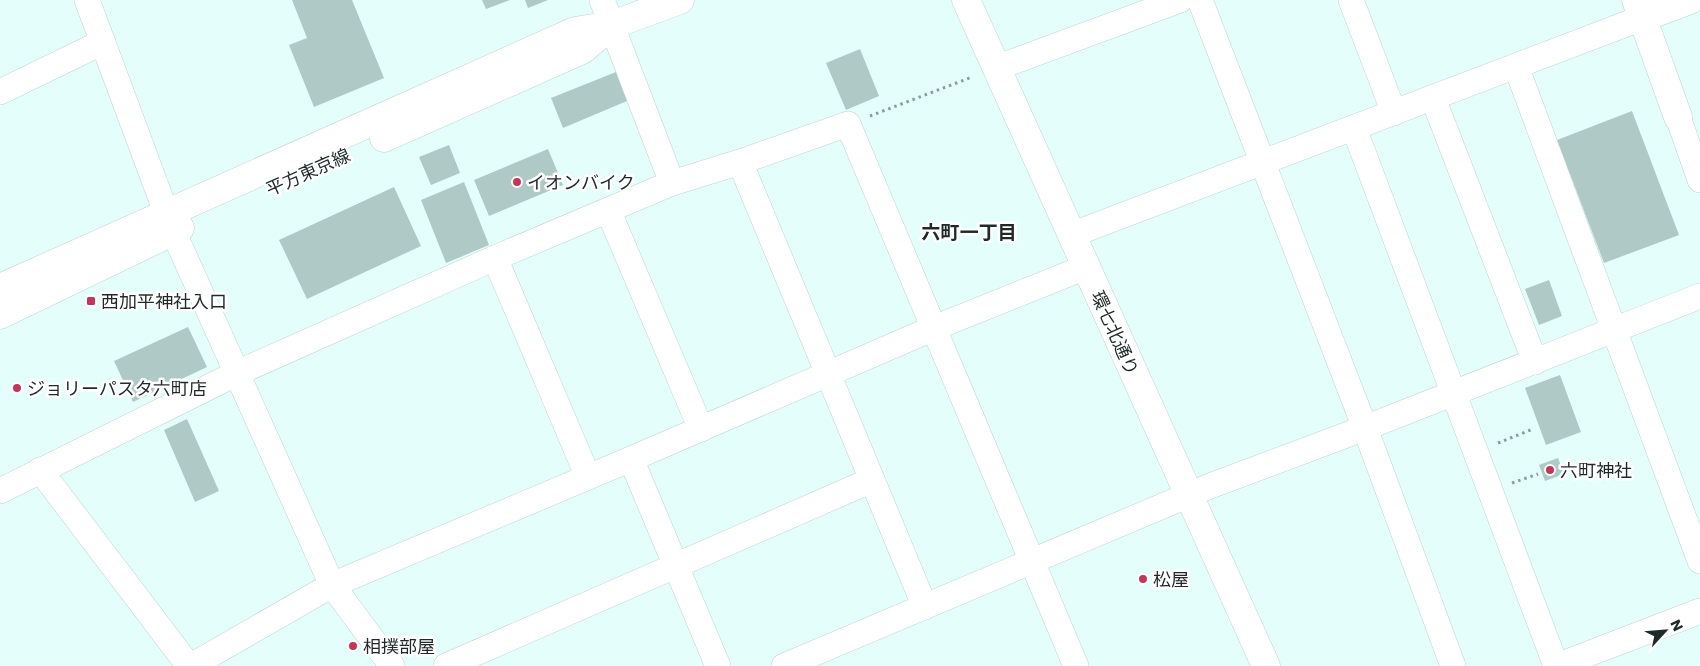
<svg xmlns="http://www.w3.org/2000/svg" width="1700" height="666" viewBox="0 0 1700 666" font-family="Poppins,'Noto Sans JP',sans-serif">
  <rect width="100%" height="100%" fill="#e4fffb"/>
  <g fill="#afc9c6">
    <path d="M292,0h60l32,78 -70,29 -25,-62 18,-7z"/>
    <path d="M482,0h28l-24,9z"/>
    <path d="M525,0h23l-20,8z"/>
    <path d="M860,49l19,47 -33,14 -20,-47z"/>
    <path d="M616,72l11,29 -64,27 -12,-30z"/>
    <path d="M1632,111l47,124 -75,28 -47,-123z"/>
    <path d="M449,145l11,28 -29,12 -12,-28z"/>
    <path d="M548,149l15,36 -74,31 -15,-36z"/>
    <path d="M464,182l25,63 -43,18 -25,-63z"/>
    <path d="M394,187l27,59 -114,53 -28,-59z"/>
    <path d="M1549,280l13,36 -23,9 -14,-36z"/>
    <path d="M188,327l19,40 -74,35 -19,-41z"/>
    <path d="M1560,375l21,57 -35,13 -21,-57z"/>
    <path d="M187,419l32,72 -24,11 -31,-72z"/>
    <path d="M1558,458l6,16 -19,7 -6,-16z"/>
  </g>
  <g fill="none" stroke-linecap="round" stroke-linejoin="round">
    <defs>
      <g id="street">
        <path d="M87,0l86,231 159,354 60,81"/>
        <path d="M602,0l70,183"/>
        <path d="M1200,0l165,428 88,238"/>
        <path d="M1351,0l43,113"/>
        <path d="M1516,66l184,495"/>
        <path d="M996,68l184,-68"/>
        <path d="M0,92l103,-50"/>
        <path d="M1433,98l102,264"/>
        <path d="M1678,117l22,63"/>
        <path d="M1354,128l202,538"/>
        <path d="M740,162l185,445"/>
        <path d="M608,210l93,219"/>
        <path d="M1071,235l571,-217"/>
        <path d="M495,258l93,219"/>
        <path d="M631,459l87,207"/>
        <path d="M40,470l149,196"/>
        <path d="M0,491l237,-118 258,-115 177,-75 68,-21 108,-38 228,542"/>
        <path d="M191,666l141,-81 299,-126 303,-131 152,-61"/>
        <path d="M446,666l426,-186"/>
        <path d="M784,666l426,-180 155,-58 335,-132"/>
        <path d="M1557,666l143,-55"/>
      </g>
      <g id="secondary">
        <path d="M966,0l300,666"/>
        <path d="M1636,0l42,117"/>
        <path d="M1642,18l48,-18"/>
        <path d="M384,138l198,-88 29,-24"/>
        <path d="M0,288l575,-257 37,-6 68,-25"/>
        <path d="M0,315l180,-87"/>
      </g>
    </defs>
    <use href="#street" stroke="#bbd5d2" stroke-width="26"/>
    <use href="#secondary" stroke="#bbd5d2" stroke-width="29"/>
    <g stroke="#899d9a" stroke-width="3" stroke-dasharray="2.5 4" stroke-linecap="butt">
      <path d="M870,116l102,-39"/>
      <path d="M1498,443l35,-14"/>
      <path d="M1512,483l26,-9"/>
    </g>
    <use href="#street" stroke="#fff" stroke-width="25"/>
    <use href="#secondary" stroke="#fff" stroke-width="28"/>
  </g>
  <g fill="#c5355a" stroke="#fff" stroke-width="2">
    <circle cx="517" cy="182" r="5"/>
    <rect x="86" y="296" width="10" height="10" rx="2.5"/>
    <circle cx="17" cy="388" r="5"/>
    <circle cx="1550" cy="470" r="5"/>
    <circle cx="1143" cy="579" r="5"/>
    <circle cx="353" cy="646" r="5"/>
  </g>
  <g text-anchor="middle" dominant-baseline="central" stroke-width="5" stroke-linejoin="round" paint-order="stroke">
    <g font-size="18" fill="#1f2928" stroke="#fff">
      <text transform="translate(308 172) rotate(-24)">平方東京線</text>
      <text transform="translate(1115 333) rotate(66)">環七北通り</text>
    </g>
    <g font-size="18" fill="#1f2928" stroke="#fff" text-anchor="start">
      <text x="527" y="182">イオンバイク</text>
      <text x="101" y="301">西加平神社入口</text>
      <text x="27" y="388">ジョリーパスタ六町店</text>
      <text x="1560" y="470">六町神社</text>
      <text x="1153" y="579">松屋</text>
      <text x="363" y="646">相撲部屋</text>
    </g>
    <g font-size="19" font-weight="bold" fill="#1f2928" stroke="#fff">
      <text x="969" y="232">六町一丁目</text>
    </g>
  </g>
  <g transform="translate(1665 631) rotate(64)" stroke="#ffffff" stroke-width="4" paint-order="stroke">
  <path d="M0-4L9 19L0 12L-9 19Z" fill="#1f2928"/>
  <text y="-8" font-size="14" font-weight="bold" text-anchor="middle" fill="#1f2928">N</text>
  </g>
</svg>
